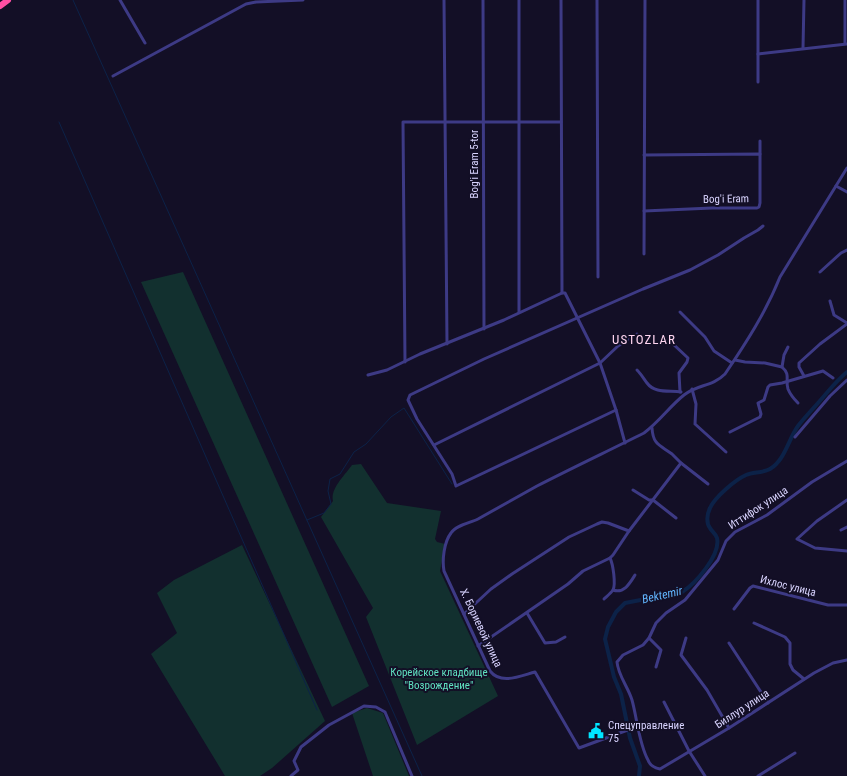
<svg xmlns="http://www.w3.org/2000/svg" width="847" height="776" viewBox="0 0 847 776" font-family="'Roboto Condensed',sans-serif">
  <rect width="100%" height="100%" fill="#130f26"/>
  <g fill="#12302f">
    <path d="M183,272l186,414 -37,21 -191,-425z"/>
    <path d="M361,464l26,39 54,8 -6,28 2,3 8,2 -5,27 58,125 -81,49 -51,-128 7,-9 -52,-91 12,-16c-3,-12 12,-26 19,-36z"/>
    <path d="M242,545l83,176 -53,47 -12,8h-35l-74,-122 26,-21 -20,-40 17,-13z"/>
    <path d="M367,708l16,5 26,63h-36l-21,-63z"/>
  </g>
  <g fill="none" stroke-linecap="round" stroke-linejoin="round">
    <g stroke="#0c2248" stroke-width="1">
      <path d="M73,0l349,776"/>
      <path d="M59,122l258,588"/>
      <path d="M307,520l17,-7 7,-9 -3,-13 2,-12 10,-5 14,-22 12,-8 25,-27 13,-9 48,76"/>
    </g>
    <path stroke="#0c2248" stroke-width="4" d="M639,776l1,-10 -10,-28 -9,-44 -7,-17 -9,-38 3,-12 8,-15 9,-9 57,-11c13,-8 39,-37 35,-54 -1,-4 -5,-6 -7,-10 -4,-5 -3,-14 0,-20 5,-11 25,-28 36,-33 7,-3 17,-2 24,-6 15,-9 18,-29 28,-43 6,-8 13,-15 20,-23 9,-10 18,-22 29,-31"/>
    <g stroke="#3d3a85" stroke-width="3">
      <path d="M120,0l25,43"/>
      <path d="M444,0l3,344"/>
      <path d="M483,0l1,329"/>
      <path d="M519,0v312"/>
      <path d="M561,0l1,293"/>
      <path d="M597,0l1,277"/>
      <path d="M845,43v-43"/>
      <path d="M803,48l1,-48"/>
      <path d="M758,54l89,-10"/>
      <path d="M113,76l133,-72 10,-2 47,-2"/>
      <path d="M758,82v-82"/>
      <path d="M760,141v13"/>
      <path d="M836,186l11,6"/>
      <path d="M644,211l68,-3h45l2,-1 1,-4v-49l-116,1"/>
      <path d="M644,254l1,-254"/>
      <path d="M820,272l21,-19 6,-3"/>
      <path d="M830,301l4,14 13,8"/>
      <path d="M680,312l25,25 9,14 18,12"/>
      <path d="M673,344l15,14 -1,4 -8,11 1,19"/>
      <path d="M788,347l-4,8 -2,12c9,8 3,12 6,22 2,5 6,10 10,14"/>
      <path d="M735,360l10,2 20,1 17,4"/>
      <path d="M405,362l-2,-240h158"/>
      <path d="M637,370c4,4 7,9 10,13 8,11 23,7 34,9"/>
      <path d="M368,375l19,-5 33,-16 84,-34 58,-27h3l35,70 16,47 9,33"/>
      <path d="M804,376l-5,-9v-4l21,-19 27,-20"/>
      <path d="M692,389l4,15 -1,20 31,28"/>
      <path d="M616,410l-160,76 -4,-12 -35,-55 -9,-19 2,-5 74,-36 159,-70 47,-19 28,-15 26,-17 14,-8 5,-4"/>
      <path d="M730,432l30,-15 1,-3 -3,-11 6,-3 4,-13 2,-2 12,-2 41,-12 10,7"/>
      <path d="M795,437l35,-41 17,-16"/>
      <path d="M434,445l166,-82 18,-17 19,-12"/>
      <path d="M847,461l-35,21 -45,33 -32,17 -9,9 -8,19 -33,40 -19,13 -10,10 -7,15 -6,7 -20,10 -6,7c1,13 11,25 15,38 5,18 7,44 16,60 2,6 7,8 12,9l69,-41 85,-55 19,-10 14,-3"/>
      <path d="M681,463l27,21"/>
      <path d="M633,490l16,10h4l23,18"/>
      <path d="M847,500l-30,21 -20,18 18,9 32,3"/>
      <path d="M841,530l6,-3"/>
      <path d="M613,590c11,4 17,-7 22,-15"/>
      <path d="M604,599c2,-2 7,-6 9,-9 3,-6 0,-26 -3,-32"/>
      <path d="M734,609l16,-21 3,-2 75,19h19"/>
      <path d="M527,613l18,30 11,-1 9,-5"/>
      <path d="M464,614l27,-25 21,-15 57,-37 28,-13 5,-2 6,1 21,8"/>
      <path d="M754,623l31,14 5,6v21l3,6 11,9"/>
      <path d="M649,638l12,12 -5,17"/>
      <path d="M686,638l-5,17 26,35 22,38"/>
      <path d="M729,643l39,60"/>
      <path d="M478,646l90,-62 15,-13 27,-13 3,-3 16,-24 52,-68c-3,-3 -6,-6 -9,-9 -12,-9 -19,-9 -20,-26"/>
      <path d="M664,702l25,49 16,25"/>
      <path d="M638,727l-13,4 -46,17 -44,-76c-15,4 -34,13 -45,-1l-46,-100c-2,-11 0,-29 7,-38 5,-8 19,-10 27,-14 20,-11 39,-22 59,-33 35,-18 71,-35 107,-53 15,-11 26,-27 40,-38 14,-11 28,-8 41,-21 21,-31 41,-62 55,-97l67,-109"/>
      <path d="M291,776l7,-6 -4,-9 7,-14 28,-22 35,-19 12,1 9,5 27,64"/>
      <path d="M758,776l37,-23"/>
    </g>
    <path stroke="#ff4fa3" stroke-width="6" d="M0,6l8,-6"/>
  </g>
  <defs>
    <symbol id="civic-bare" viewBox="-9 -9 18 18"><path d="M-.6-6.5H3V-4.5H.6V-3L4-1V1h2V6H-6V1h2V-1L-.6-3ZM-1.2 2.5V6h2.4V2.5Z" fill="#00e5ff" stroke="#130f26" stroke-width="2.5" paint-order="stroke"/></symbol>
  </defs>
  <g fill-rule="evenodd">
    <use href="#civic-bare" x="585" y="720" width="22" height="22"/>
  </g>
  <g text-anchor="middle" dominant-baseline="central" stroke-width="4" stroke-linejoin="round" paint-order="stroke">
    <g font-size="11" fill="#d9d4ff" stroke="#130f26">
      <text transform="translate(474 164) rotate(-90)">Bog'i Eram 5-tor</text>
      <text transform="translate(726 199) rotate(-1)">Bog'i Eram</text>
      <text transform="translate(758 508) rotate(-33)">Иттифок улица</text>
      <text transform="translate(788 586) rotate(14)">Ихлос улица</text>
      <text transform="translate(481 628) rotate(65)">Х. Бориевой улица</text>
      <text transform="translate(742 709) rotate(-33)">Биллур улица</text>
    </g>
    <g font-size="11" fill="#5fe0c0" stroke="#130f26">
      <text x="439" y="672">Корейское кладбище<tspan x="439" dy="13">"Возрождение"</tspan></text>
    </g>
    <g font-size="11" fill="#d9d4ff" stroke="#130f26" text-anchor="start">
      <text x="608" y="725">Спецуправление<tspan x="608" dy="13">75</tspan></text>
    </g>
    <g font-size="12" font-style="italic" fill="#62b6ff" stroke="#130f26">
      <text transform="translate(662 595) rotate(-13)">Bektemir</text>
    </g>
    <g font-size="13" letter-spacing="1" fill="#ffd6f0" stroke="#130f26">
      <text x="644" y="339">USTOZLAR</text>
    </g>
  </g>
</svg>
